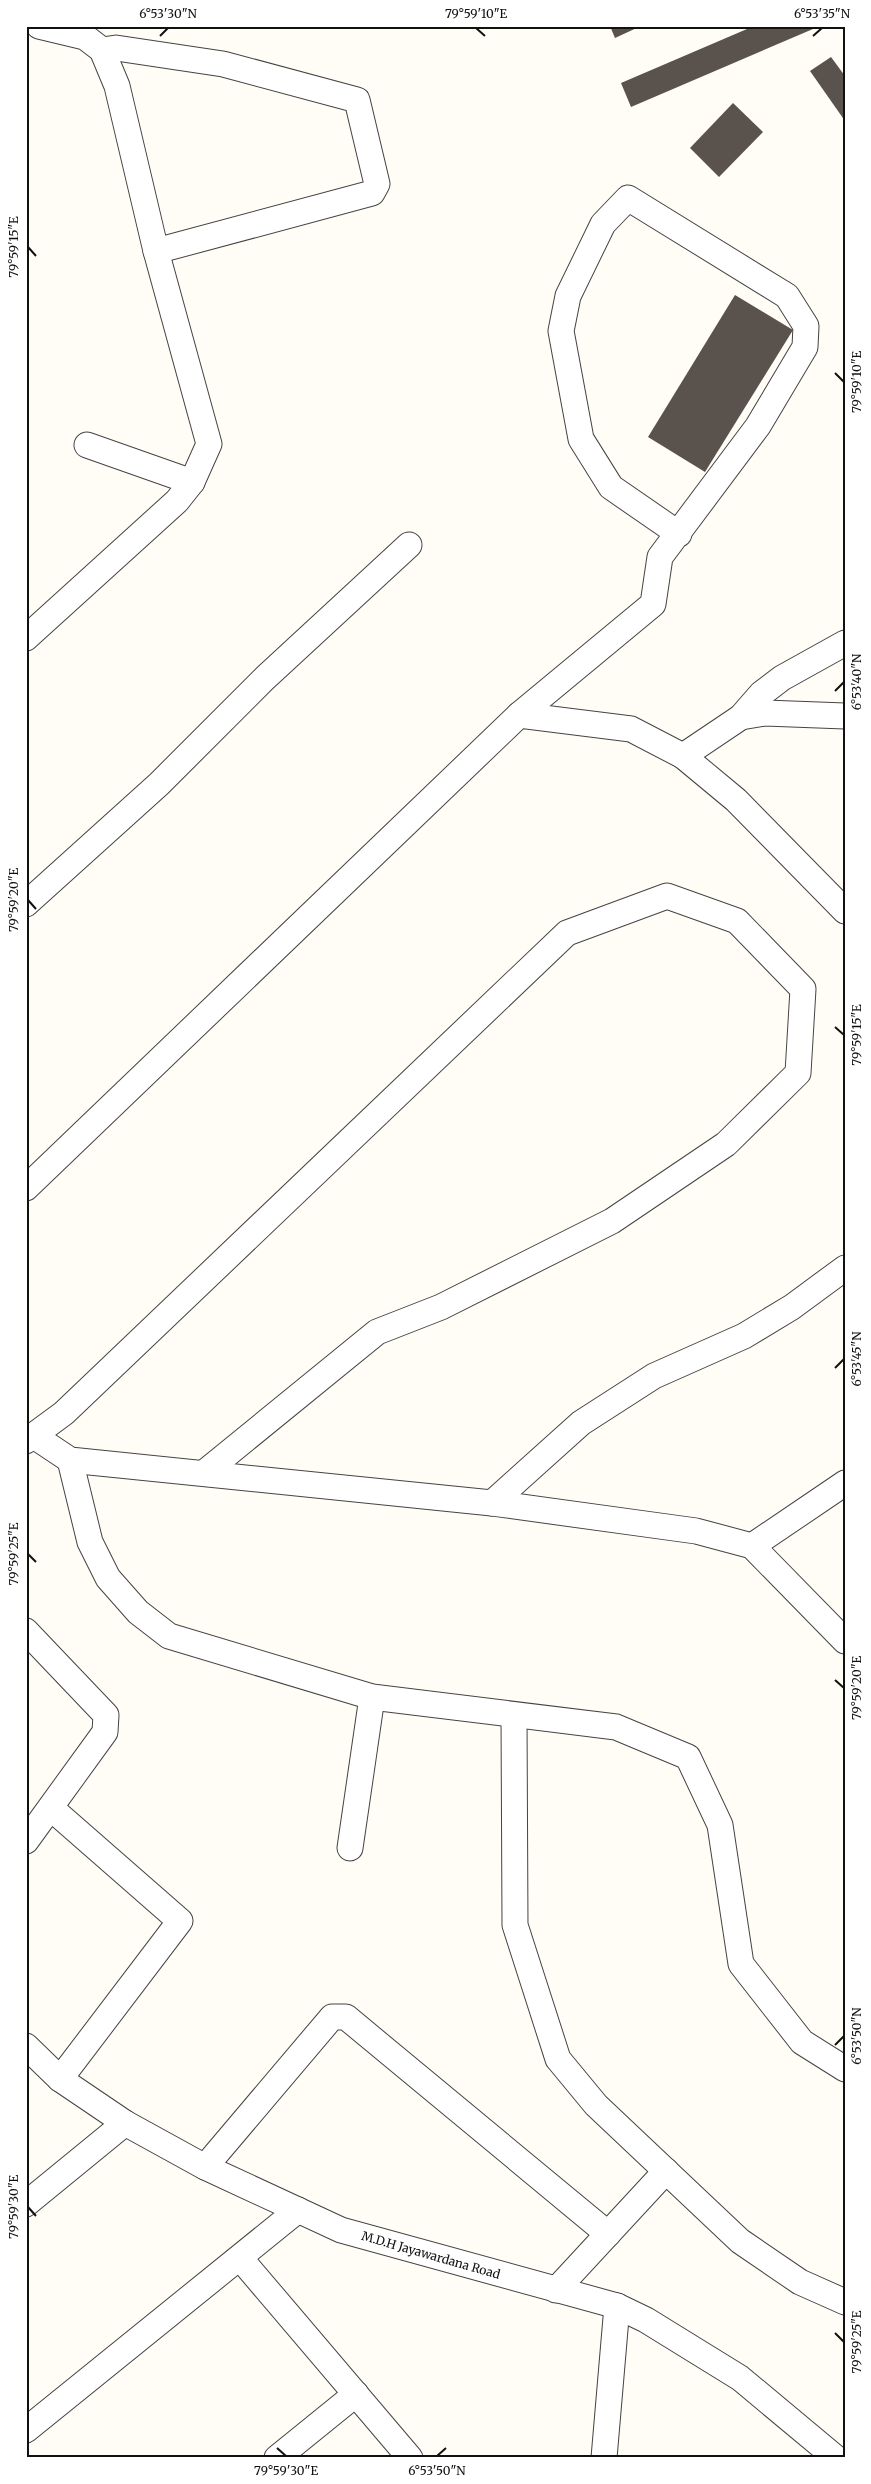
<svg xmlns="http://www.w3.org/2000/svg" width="871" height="2484" viewBox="0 0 871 2484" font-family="Merriweather,serif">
  <rect width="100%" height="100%" fill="#fffdf5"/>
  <g fill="#5a524d">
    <path d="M610,26h31l-26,12z"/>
    <path d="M754,26h66l-189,81 -10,-24z"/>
    <path d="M831,57l14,19v45l-35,-50z"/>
    <path d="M733,103l30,29 -44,45 -29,-29z"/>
    <path d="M735,295l58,35 -88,142 -57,-35z"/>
  </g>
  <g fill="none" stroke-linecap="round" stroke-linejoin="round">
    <defs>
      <g id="minor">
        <path d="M102,50l14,-2 107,16 134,36 20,84 -5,9 -216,58"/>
        <path d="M87,445l105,37"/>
        <path d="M26,638l151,-137 15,-19 17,-38 -53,-193 -39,-165 -15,-36 -17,-13 -46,-11"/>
        <path d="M519,715l134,-111 7,-47 98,-131 47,-79 1,-21 -19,-30 -159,-98 -25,26 -35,72 -7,35 20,108 30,48 68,47"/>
        <path d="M741,717l20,-23 21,-16 63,-35"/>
        <path d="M683,756l58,-39 24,-4 80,3"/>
        <path d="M26,904l133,-120 106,-106 144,-133"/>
        <path d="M26,1188l493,-473 112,14 52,27 53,44 109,111"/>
        <path d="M34,1436l36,24 422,43 204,28 56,15 93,95"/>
        <path d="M26,1441l38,-28 503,-480 100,-37 70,25 66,68 -5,84 -72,71 -114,77 -171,86 -64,25 -173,141"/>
        <path d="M70,1460l20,82 18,36 30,34 31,24 203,61 244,30 72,30 32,68 21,139 61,78 43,27"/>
        <path d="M492,1503l89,-80 73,-47 90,-40 48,-29 53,-39"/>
        <path d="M752,1546l93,-63"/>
        <path d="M26,1631l80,84 -1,17 -79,109"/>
        <path d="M514,1715l1,210 43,134 38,46 144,136 60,41 45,20"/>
        <path d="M52,1809l128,112 -120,158"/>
        <path d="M350,1848l22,-151"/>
        <path d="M26,2046l34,33 65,44 80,44 136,63 276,76 29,14 94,58 96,80"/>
        <path d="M205,2167l127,-150h14l262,217"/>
        <path d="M26,2204l99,-81"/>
        <path d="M240,2258l170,200"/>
        <path d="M556,2290l110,-119"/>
        <path d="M26,2430l272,-220"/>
        <path d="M277,2458l79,-64"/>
        <path d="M604,2458l13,-152"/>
      </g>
    </defs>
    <use href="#minor" stroke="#444" stroke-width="27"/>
    <use href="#minor" stroke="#fff" stroke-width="25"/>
  </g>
  <path fill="none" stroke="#111" stroke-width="2" d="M476,28l9,8M160,36l8,-8M813,36l9,-8M28,247l8,9M835,373l9,9M835,691l9,-9M28,900l8,9M835,1027l9,8M835,1368l9,-9M28,1554l8,8M835,1680l9,8M835,2045l9,-9M28,2207l8,9M835,2333l9,9M277,2448l9,8M437,2456l9,-8"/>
  <g text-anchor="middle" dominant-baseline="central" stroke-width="5" stroke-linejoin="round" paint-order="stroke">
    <g font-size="12" fill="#111" stroke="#fff">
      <text transform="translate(431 2255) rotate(16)">M.D.H Jayawardana Road</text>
    </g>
  </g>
  <rect width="871" height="2484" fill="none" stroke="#ffffff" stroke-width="55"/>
  <rect x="28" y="28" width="816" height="2428" fill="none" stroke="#111" stroke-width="2"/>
  <g font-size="12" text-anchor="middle" fill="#111">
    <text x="168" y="18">6°53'30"N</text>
    <text x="476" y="18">79°59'10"E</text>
    <text x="822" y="18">6°53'35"N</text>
    <text transform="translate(14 247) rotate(-90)" y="4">79°59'15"E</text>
    <text transform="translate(857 382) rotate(-90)" y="4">79°59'10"E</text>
    <text transform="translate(857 682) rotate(-90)" y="4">6°53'40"N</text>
    <text transform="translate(14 900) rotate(-90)" y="4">79°59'20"E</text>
    <text transform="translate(857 1035) rotate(-90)" y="4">79°59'15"E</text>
    <text transform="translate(857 1359) rotate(-90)" y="4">6°53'45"N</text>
    <text transform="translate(14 1554) rotate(-90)" y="4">79°59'25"E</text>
    <text transform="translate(857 1688) rotate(-90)" y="4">79°59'20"E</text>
    <text transform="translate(857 2036) rotate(-90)" y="4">6°53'50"N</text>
    <text transform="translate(14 2207) rotate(-90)" y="4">79°59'30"E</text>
    <text transform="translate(857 2342) rotate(-90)" y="4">79°59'25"E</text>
    <text x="286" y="2475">79°59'30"E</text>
    <text x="437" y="2475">6°53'50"N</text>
  </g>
</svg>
